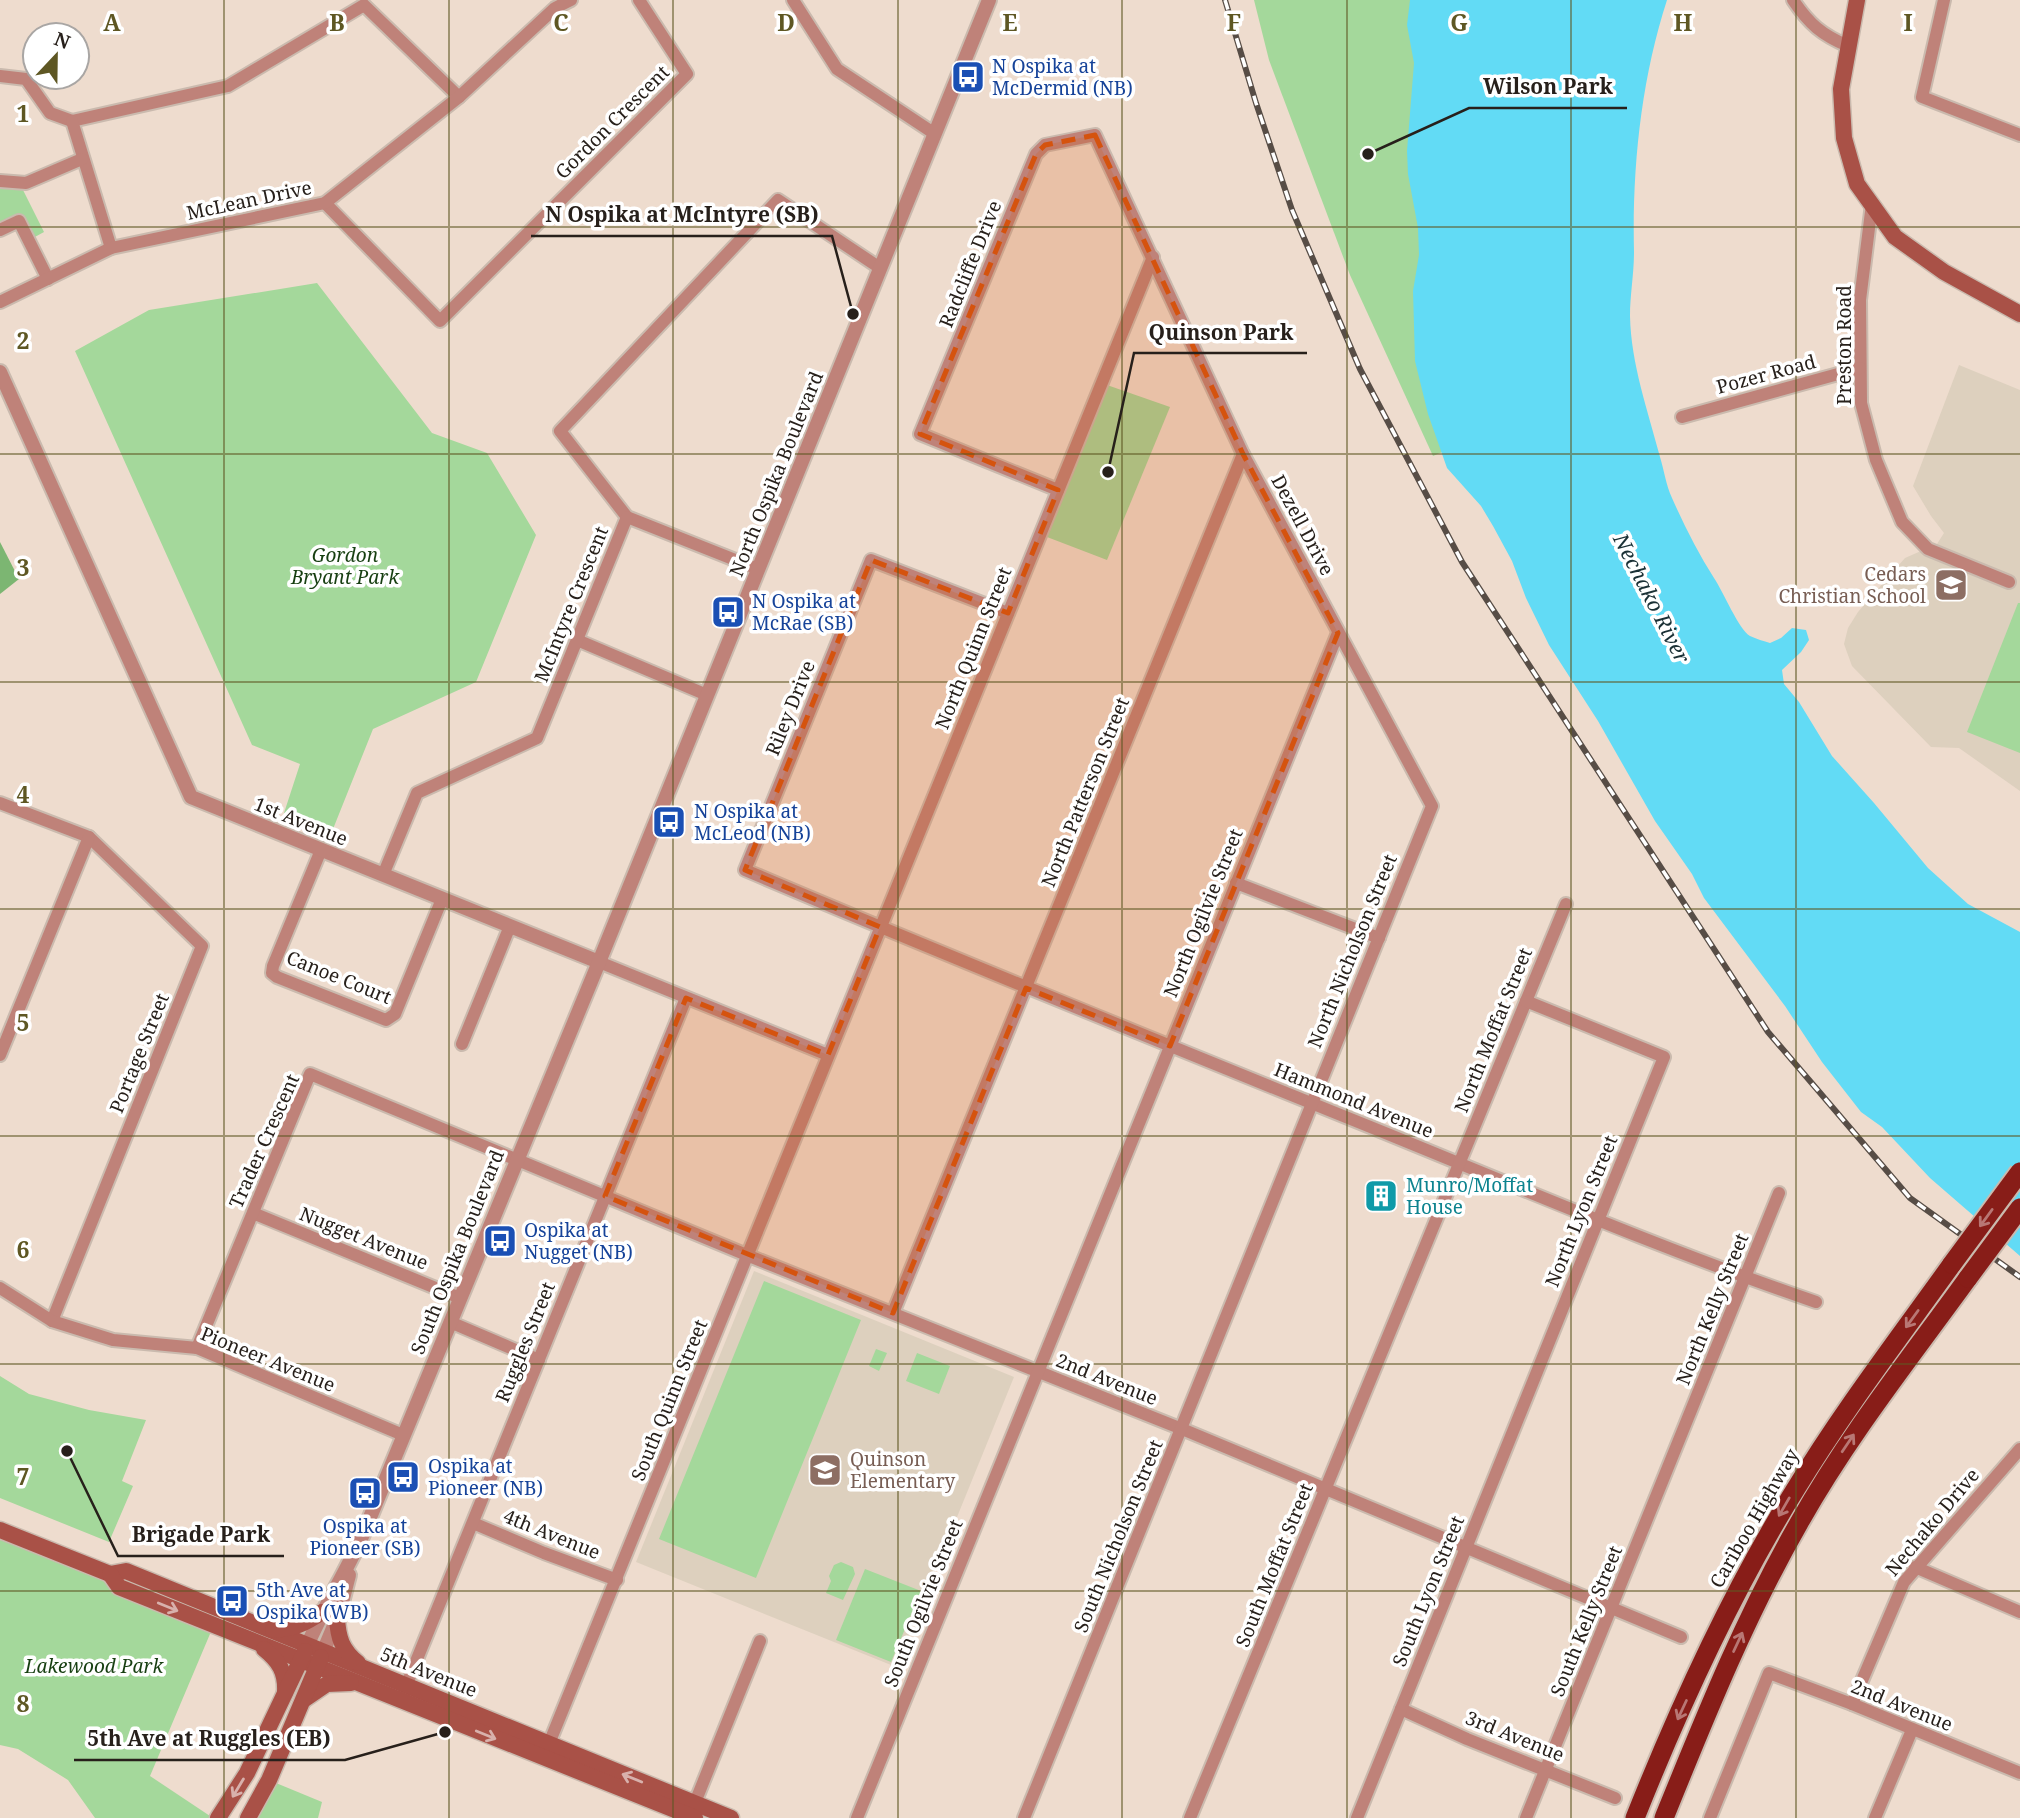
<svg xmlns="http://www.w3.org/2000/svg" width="2020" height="1818" viewBox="0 0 2020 1818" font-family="'Noto Serif',serif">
  <rect width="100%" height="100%" fill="#eedcce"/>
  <g fill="#ddd0be">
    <path d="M1959,365l61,25v401l-61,-43 -28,-1 -79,-81 -8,-22 4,-16 10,-16 47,-54 32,-14 7,-11 -13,-17 -18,-30z"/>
    <path d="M754,1271l260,106 -118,290 -260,-105z"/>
  </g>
  <g fill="#a4d89b">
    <path d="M1254,0h178l27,445 -26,11 -83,-181 -81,-215z"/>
    <path d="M0,188l23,2 21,42 -11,6 -22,-20 -11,4z"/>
    <path d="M317,283l115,150 55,20 49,82 -60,147 -103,47 -42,105 -47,-21 16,-49 -48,-19 -177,-394 74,-41z"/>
    <path d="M1107,385l63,22 -63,153 -60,-23z"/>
    <path d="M2018,603h2v150l-53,-21z"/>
    <path d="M764,1281l97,39 -105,258 -97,-39z"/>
    <path d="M876,1349l11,4 -8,18 -10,-5z"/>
    <path d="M917,1353l33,13 -11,28 -33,-13z"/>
    <path d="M0,1376l29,18 60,16 57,10 -24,61 11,5 -24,56 -109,-44z"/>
    <path d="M0,1526l218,89 -68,161 63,42h-118l-27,-38 -50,-31 -18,-4z"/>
    <path d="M841,1562l12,5 2,7 -12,26 -17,-7 5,-12 -2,-5 5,-11z"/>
    <path d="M865,1569l56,22 -30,71 -55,-22z"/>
    <path d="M276,1783l46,19 -4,16h-65z"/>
  </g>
  <path fill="#7cb672" d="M0,542l19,37 -19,15z"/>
  <path fill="#62dbf5" d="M1410,0h257c-26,80 -35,168 -33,252 0,22 -4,43 -4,64 1,48 18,95 30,141 4,13 6,28 12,41 12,27 26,55 42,80 9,13 25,52 36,58 6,3 14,5 20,7l11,-5 11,-10 14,2 3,10 -8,12 -19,18 2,14 15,18 33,54 42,47 54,65 40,36 52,28v324l-90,-78 -48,-51 -21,-15 -39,-50 -37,-56 -81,-108 -12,-24 -37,-53 -57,-100 -49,-76 -23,-47 -14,-37 -19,-35 -12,-20 -34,-38 -19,-54 -13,-53 -2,-70 6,-36 -1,-27 -10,-54 -1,-23 7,-88 -7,-38z"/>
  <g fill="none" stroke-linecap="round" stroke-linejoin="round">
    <defs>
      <g id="minor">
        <path d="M793,0l44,69 98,65"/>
        <path d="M1793,0c16,24 29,35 55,46"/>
        <path d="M1944,0l-22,97 98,38"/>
        <path d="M0,76l26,3 24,34 22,8"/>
        <path d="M72,121l156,-35 136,-81 95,92"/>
        <path d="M72,121l39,127"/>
        <path d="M0,181l26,2 56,-24"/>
        <path d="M325,203l115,118 247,-247 -48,-74"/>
        <path d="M1872,204l-12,96 1,103 15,57 26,62 26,27 81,33"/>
        <path d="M0,230l19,-9 29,58"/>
        <path d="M0,302l111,-54 214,-45 134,-106 96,-89 16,-8"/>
        <path d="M1682,417l178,-49"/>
        <path d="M758,569l-131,-52 -67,-86 218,-231 102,68"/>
        <path d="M1008,613l-137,-53 -126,310c207,88 415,172 623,256 148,60 296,124 448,176"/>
        <path d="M577,640l130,55"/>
        <path d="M0,803l89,34 113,109 -150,375"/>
        <path d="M321,850l-48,116 -1,7 5,4 109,43 9,-6 47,-115"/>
        <path d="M383,875l34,-82 120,-55 90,-221"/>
        <path d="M1236,883l143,55"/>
        <path d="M599,962l229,93"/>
        <path d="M462,1044l48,-118"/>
        <path d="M0,1055l89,-218"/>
        <path d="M253,1213l207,85"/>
        <path d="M0,1288l52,33 61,19 84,8 206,87"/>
        <path d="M893,1313l350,-859"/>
        <path d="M450,1322l89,38"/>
        <path d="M197,1348l113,-274 439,182 433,173 499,208"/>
        <path d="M473,1523l71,30 73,27"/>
        <path d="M1915,1567l105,45"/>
        <path d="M404,1691l282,-693"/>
        <path d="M1852,1704l52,-122 116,-133"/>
        <path d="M1401,1709l66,30 148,59"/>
        <path d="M546,1751l607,-1494"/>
        <path d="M692,1810l68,-169"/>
        <path d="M857,1818l481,-1185"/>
        <path d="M1024,1818l408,-1012 -189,-352 -148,-319 -50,10 -9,9 -116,280 138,56"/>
        <path d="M1190,1818l376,-914"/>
        <path d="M1357,1818l307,-761 -138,-56"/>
        <path d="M1526,1818l253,-625"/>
        <path d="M1710,1818l59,-145 83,31 168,69"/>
        <path d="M1875,1818l37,-88"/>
      </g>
      <g id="tertiary">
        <path d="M0,372l191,425 408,165"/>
        <path d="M307,1646c17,-40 40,-75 57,-114l235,-570 390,-962"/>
        <path d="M323,1652l16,-38 10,-39"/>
      </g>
      <g id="secondary">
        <path d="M1857,0l-16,89 3,49 13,46 38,53 49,35 76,42"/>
        <path d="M0,1530l110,44 16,-3 605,247"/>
        <path d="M110,1574l9,13 576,231"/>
        <path d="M337,1618c1,20 5,32 21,45"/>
        <path d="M273,1630c20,-1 32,-6 49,-18"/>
        <path d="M264,1649c15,12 22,23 21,43"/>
        <path d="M305,1699l22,-15 24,-1"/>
        <path d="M218,1818l29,-45 58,-122"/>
        <path d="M248,1818l21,-38 52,-123"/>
      </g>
      <g id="trunk">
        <path d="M1635,1818c45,-113 96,-225 160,-328 48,-79 104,-152 157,-226"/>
        <path d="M1664,1818c41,-101 81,-201 135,-295 49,-87 111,-165 169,-245"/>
      </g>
    </defs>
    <use href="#minor" stroke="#cabaae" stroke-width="16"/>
    <use href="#tertiary" stroke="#cabaae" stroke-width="18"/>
    <use href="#secondary" stroke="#cabaae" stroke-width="19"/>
    <use href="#trunk" stroke="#cabaae" stroke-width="23"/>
    <use href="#minor" stroke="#bf8279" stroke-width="12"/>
    <use href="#tertiary" stroke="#bf8279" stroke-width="14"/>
    <use href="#secondary" stroke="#a95147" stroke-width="16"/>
    <use href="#trunk" stroke="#881d18" stroke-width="19"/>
    <defs>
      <path id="rail" d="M1225,0l31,103 36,107 68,159 102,193 306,470 142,166 110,79"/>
    </defs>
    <use href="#rail" stroke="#574d46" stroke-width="6"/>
    <use href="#rail" stroke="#fff" stroke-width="3.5" stroke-dasharray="10" stroke-linecap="butt"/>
    <defs>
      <g id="trunk-bridge">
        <path d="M1952,1264l68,-92"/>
        <path d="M1968,1278l52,-70"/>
      </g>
    </defs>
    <use href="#trunk-bridge" stroke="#cabaae" stroke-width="23" stroke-linecap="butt"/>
    <use href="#trunk-bridge" stroke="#881d18" stroke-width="19"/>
  </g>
  <defs><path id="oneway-shaft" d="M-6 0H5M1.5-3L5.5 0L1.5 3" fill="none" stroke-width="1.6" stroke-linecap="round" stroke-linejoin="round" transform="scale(1.75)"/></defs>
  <g stroke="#b87774">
    <use href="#oneway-shaft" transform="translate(1986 1218) rotate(126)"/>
    <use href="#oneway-shaft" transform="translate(1912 1319) rotate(126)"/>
    <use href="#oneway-shaft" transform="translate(1848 1443) rotate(-56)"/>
    <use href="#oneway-shaft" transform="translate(1784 1507) rotate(120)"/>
    <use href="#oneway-shaft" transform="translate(1738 1642) rotate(-65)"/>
    <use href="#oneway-shaft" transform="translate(1682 1710) rotate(115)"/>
  </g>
  <g stroke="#d8b1ac">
    <use href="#oneway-shaft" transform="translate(168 1607) rotate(22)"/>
    <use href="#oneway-shaft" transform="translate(486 1735) rotate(22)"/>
    <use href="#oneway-shaft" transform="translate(632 1778) rotate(-158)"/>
    <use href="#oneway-shaft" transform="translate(238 1788) rotate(121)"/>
  </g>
  <path fill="#d5530e" fill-opacity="0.2" stroke="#d5530e" stroke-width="5" stroke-dasharray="14 9" stroke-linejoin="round" d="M1095,135l148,319 95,179 -168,413 -144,-58 -133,325 -288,-117 81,-198 142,57 52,-128 -135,-57 126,-310 137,53 50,-123 -138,-56 116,-280 9,-9z"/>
  <path fill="none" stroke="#5e5723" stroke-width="2" stroke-opacity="0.55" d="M224,0v1818M449,0v1818M673,0v1818M898,0v1818M1122,0v1818M1347,0v1818M1571,0v1818M1796,0v1818M0,227h2020M0,454h2020M0,682h2020M0,909h2020M0,1136h2020M0,1364h2020M0,1591h2020"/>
  <defs>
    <symbol id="bus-square" viewBox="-11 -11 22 22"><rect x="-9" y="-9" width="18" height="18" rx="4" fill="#1a4fb4" stroke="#fff"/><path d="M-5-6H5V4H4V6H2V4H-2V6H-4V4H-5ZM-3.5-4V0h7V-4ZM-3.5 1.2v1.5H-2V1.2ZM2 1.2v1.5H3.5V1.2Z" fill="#fff"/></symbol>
    <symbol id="school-square" viewBox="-11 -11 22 22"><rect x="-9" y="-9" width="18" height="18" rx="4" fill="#8d6e63" stroke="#fff"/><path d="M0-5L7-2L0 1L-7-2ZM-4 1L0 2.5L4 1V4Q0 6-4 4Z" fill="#fff"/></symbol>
    <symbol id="building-square" viewBox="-11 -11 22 22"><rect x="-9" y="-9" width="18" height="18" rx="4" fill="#0f9aa8" stroke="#fff"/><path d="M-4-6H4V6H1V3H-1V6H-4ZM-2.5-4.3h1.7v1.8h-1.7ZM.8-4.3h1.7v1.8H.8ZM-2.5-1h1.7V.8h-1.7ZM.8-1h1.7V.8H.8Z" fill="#fff"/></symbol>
  </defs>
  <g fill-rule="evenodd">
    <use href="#bus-square" x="949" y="58" width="38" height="38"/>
    <use href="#school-square" x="1932" y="566" width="38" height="38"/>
    <use href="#bus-square" x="709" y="593" width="38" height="38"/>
    <use href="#bus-square" x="650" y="803" width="38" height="38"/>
    <use href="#building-square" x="1362" y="1177" width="38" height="38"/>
    <use href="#bus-square" x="481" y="1222" width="38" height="38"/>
    <use href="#school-square" x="806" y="1451" width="38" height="38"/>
    <use href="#bus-square" x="384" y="1458" width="38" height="38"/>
    <use href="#bus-square" x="346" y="1474" width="38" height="38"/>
    <use href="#bus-square" x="213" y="1582" width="38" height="38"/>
  </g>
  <g text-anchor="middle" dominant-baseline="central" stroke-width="7" stroke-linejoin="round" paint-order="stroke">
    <g font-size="19" fill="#164399" stroke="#fff" text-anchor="start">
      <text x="992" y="66">N Ospika at<tspan x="992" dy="22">McDermid (NB)</tspan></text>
      <text x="752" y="601">N Ospika at<tspan x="752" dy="22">McRae (SB)</tspan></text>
      <text x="694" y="811">N Ospika at<tspan x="694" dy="22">McLeod (NB)</tspan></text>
      <text x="524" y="1230">Ospika at<tspan x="524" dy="22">Nugget (NB)</tspan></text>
      <text x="428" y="1466">Ospika at<tspan x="428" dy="22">Pioneer (NB)</tspan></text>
      <text x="365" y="1526" text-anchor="middle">Ospika at<tspan x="365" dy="22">Pioneer (SB)</tspan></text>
      <text x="256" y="1590">5th Ave at<tspan x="256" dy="22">Ospika (WB)</tspan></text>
    </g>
    <g font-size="19" fill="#27201b" stroke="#fff">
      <text transform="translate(612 122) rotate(-45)">Gordon Crescent</text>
      <text transform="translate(249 200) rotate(-12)">McLean Drive</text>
      <text transform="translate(970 264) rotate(-68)">Radcliffe Drive</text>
      <text transform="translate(1844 345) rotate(-90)">Preston Road</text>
      <text transform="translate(1766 374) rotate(-15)">Pozer Road</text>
      <text transform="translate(776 474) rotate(-68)">North Ospika Boulevard</text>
      <text transform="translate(1303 525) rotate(62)">Dezell Drive</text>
      <text transform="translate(571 604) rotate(-68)">McIntyre Crescent</text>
      <text transform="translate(973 648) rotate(-68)">North Quinn Street</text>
      <text transform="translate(790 708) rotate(-68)">Riley Drive</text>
      <text transform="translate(1085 792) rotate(-68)">North Patterson Street</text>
      <text transform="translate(301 821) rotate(22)">1st Avenue</text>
      <text transform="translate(1203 913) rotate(-68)">North Ogilvie Street</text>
      <text transform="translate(1352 951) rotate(-68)">North Nicholson Street</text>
      <text transform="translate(339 977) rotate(22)">Canoe Court</text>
      <text transform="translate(1493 1030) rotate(-68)">North Moffat Street</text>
      <text transform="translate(139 1053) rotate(-68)">Portage Street</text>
      <text transform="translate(1354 1100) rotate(22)">Hammond Avenue</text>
      <text transform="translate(264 1141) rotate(-66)">Trader Crescent</text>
      <text transform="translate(1581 1211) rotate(-68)">North Lyon Street</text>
      <text transform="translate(364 1238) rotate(22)">Nugget Avenue</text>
      <text transform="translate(457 1252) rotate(-68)">South Ospika Boulevard</text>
      <text transform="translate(1712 1309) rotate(-68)">North Kelly Street</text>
      <text transform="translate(525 1342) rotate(-68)">Ruggles Street</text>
      <text transform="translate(268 1359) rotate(22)">Pioneer Avenue</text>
      <text transform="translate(1107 1379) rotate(22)">2nd Avenue</text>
      <text transform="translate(669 1400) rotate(-68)">South Quinn Street</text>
      <text transform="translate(1754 1518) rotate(-60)">Cariboo Highway</text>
      <text transform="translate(1932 1522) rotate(-50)">Nechako Drive</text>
      <text transform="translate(552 1534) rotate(22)">4th Avenue</text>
      <text transform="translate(1118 1536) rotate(-68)">South Nicholson Street</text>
      <text transform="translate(1274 1565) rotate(-68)">South Moffat Street</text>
      <text transform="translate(1428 1591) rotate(-68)">South Lyon Street</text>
      <text transform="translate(923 1603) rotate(-68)">South Ogilvie Street</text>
      <text transform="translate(1586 1621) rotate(-68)">South Kelly Street</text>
      <text transform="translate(429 1672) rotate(22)">5th Avenue</text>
      <text transform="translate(1902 1705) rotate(22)">2nd Avenue</text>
      <text transform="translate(1515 1736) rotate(22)">3rd Avenue</text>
    </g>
    <g font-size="19" font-style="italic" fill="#173f11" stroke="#fff">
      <text x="345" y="555">Gordon<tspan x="345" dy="22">Bryant Park</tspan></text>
      <text x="94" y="1666">Lakewood Park</text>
    </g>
    <g font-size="19" fill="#785e54" stroke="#fff" text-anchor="end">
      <text x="1926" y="574">Cedars<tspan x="1926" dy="22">Christian School</tspan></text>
      <text x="850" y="1459" text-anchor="start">Quinson<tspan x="850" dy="22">Elementary</tspan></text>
    </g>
    <g font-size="19" fill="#0d838f" stroke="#fff" text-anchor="start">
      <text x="1406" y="1185">Munro/Moffat<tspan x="1406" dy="22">House</tspan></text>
    </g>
    <g font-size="21" font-style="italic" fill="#1b3136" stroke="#fff">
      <text transform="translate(1652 598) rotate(63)">Nechako River</text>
    </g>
  </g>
  <g font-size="23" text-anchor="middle" font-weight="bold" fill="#5e5723" stroke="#fff" stroke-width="7" stroke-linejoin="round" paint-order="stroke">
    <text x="112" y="31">A</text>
    <text x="337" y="31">B</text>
    <text x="561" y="31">C</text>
    <text x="786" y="31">D</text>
    <text x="1010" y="31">E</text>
    <text x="1234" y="31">F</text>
    <text x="1459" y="31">G</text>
    <text x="1683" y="31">H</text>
    <text x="1908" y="31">I</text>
    <text x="23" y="122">1</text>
    <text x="23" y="349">2</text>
    <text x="23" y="576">3</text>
    <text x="23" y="803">4</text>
    <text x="23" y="1031">5</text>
    <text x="23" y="1258">6</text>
    <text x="23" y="1485">7</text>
    <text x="23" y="1712">8</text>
  </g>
  <path fill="none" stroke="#27201b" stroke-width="2.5" d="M1368 154L1469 108H1627M853 314L832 236H531M1108 472L1134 353H1307M67 1451L118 1556H284M445 1732L345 1760H74"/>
  <g fill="#27201b" stroke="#fff" stroke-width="2.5">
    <circle cx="1368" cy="154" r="7"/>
    <circle cx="853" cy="314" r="7"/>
    <circle cx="1108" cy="472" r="7"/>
    <circle cx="67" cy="1451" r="7"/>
    <circle cx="445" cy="1732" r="7"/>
  </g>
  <g font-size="21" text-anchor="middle" font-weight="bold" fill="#27201b" stroke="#fff" stroke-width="7" stroke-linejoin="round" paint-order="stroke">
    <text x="1548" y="94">Wilson Park</text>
    <text x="682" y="222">N Ospika at McIntyre (SB)</text>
    <text x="1221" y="340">Quinson Park</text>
    <text x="201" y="1542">Brigade Park</text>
    <text x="209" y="1746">5th Ave at Ruggles (EB)</text>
  </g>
  <g transform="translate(56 56) rotate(22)"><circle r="33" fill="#ffffff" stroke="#a9a6a4" stroke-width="2"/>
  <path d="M0-5L12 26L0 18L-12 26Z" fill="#5e5723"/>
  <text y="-10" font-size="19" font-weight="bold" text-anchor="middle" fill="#27201b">N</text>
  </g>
</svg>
